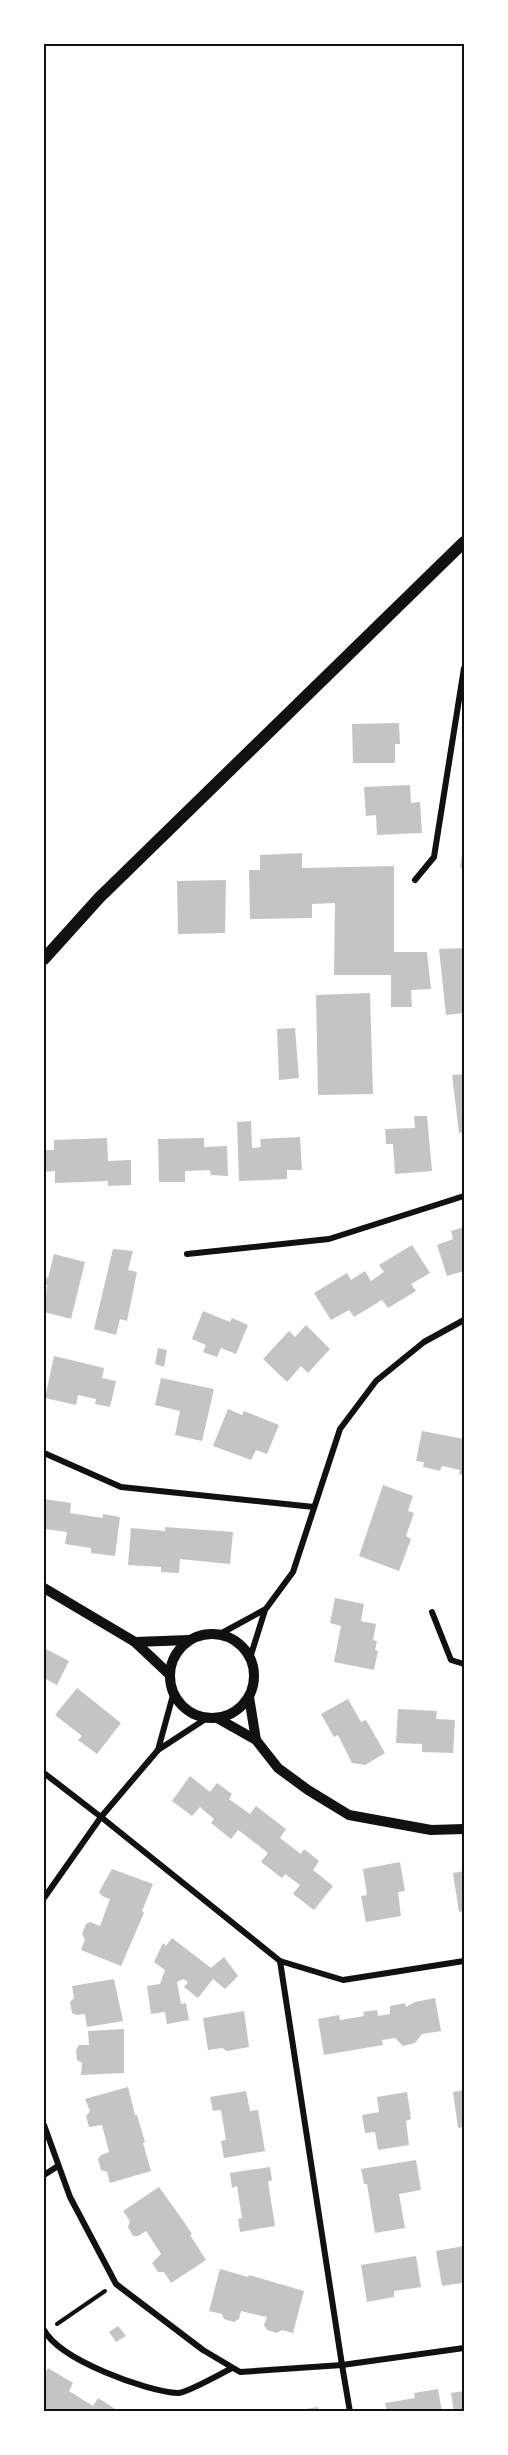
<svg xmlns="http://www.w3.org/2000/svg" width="508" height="2455" viewBox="0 0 508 2455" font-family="Lora,serif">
  <rect width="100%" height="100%" fill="#fff"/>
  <g fill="#c4c4c4">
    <path d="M399,723l1,21h-5v19h-42l-1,-39z"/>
    <path d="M410,785l1,18 9,-1 2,31 -45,2 -1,-20 -10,1 -2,-29z"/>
    <path d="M463,847h1v21h-4z"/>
    <path d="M302,853v15l92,-2v86h33l4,37 -20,1 1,17h-21v-32h-57l1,-72 -23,1v14l-62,1 -1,-49h11v-15z"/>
    <path d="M226,880l-1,53 -47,1 -1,-53z"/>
    <path d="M464,948v65l-18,2 -7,-66z"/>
    <path d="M370,993l3,101 -55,1 -2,-100z"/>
    <path d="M295,1028l4,50 -20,2 -2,-51z"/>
    <path d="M464,1074v58l-5,1 -7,-58z"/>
    <path d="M414,1116h13l5,55 -37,3 -2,-30h-7l-1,-15 30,-1z"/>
    <path d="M251,1121l1,27 9,-1 -1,-8 40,-2 2,33h-15v9l-48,2 -2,-59z"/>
    <path d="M107,1138l1,23 23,-1v25l-23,1v-5l-53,2v-12l-11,1v-22h10v-10z"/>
    <path d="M204,1138v9l23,-1 1,30 -17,-1 -1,-5 -25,1v11h-26l-1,-43z"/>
    <path d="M464,1227v44l-17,5 -10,-31 16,-6 -2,-8z"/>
    <path d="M412,1245l18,28 -19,11 5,7 -28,17 -6,-8 -28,17 -5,-7 -18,10 -17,-27 33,-20 4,7 14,-9 6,10 13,-9 -5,-7z"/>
    <path d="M113,1249l20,2 -5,19 9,2 -10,49 -7,-2 -4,16 -22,-6z"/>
    <path d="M54,1254l31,8 -14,57 -27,-7 3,-27 -3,-1v-8l4,2z"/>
    <path d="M203,1311l27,11 2,-4 16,7 -12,29 -15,-6 -4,9 -14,-5 3,-7 -14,-6z"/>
    <path d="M306,1325l24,24 -22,24 -7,-7 -14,16 -24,-23 26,-28 6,6z"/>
    <path d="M158,1348l9,2 -3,17 -9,-3z"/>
    <path d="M54,1356l50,12 -2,10 14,3 -6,26 -15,-3 1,-5 -18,-4 -2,10 -31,-7z"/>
    <path d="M161,1378l53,11 -12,52 -27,-6 5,-24 -25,-6z"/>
    <path d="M228,1409l14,6 2,-4 35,14 -12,29 -11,-4 -5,10 -38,-14z"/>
    <path d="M422,1431l42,8v36l-5,-1 1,-4 -18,-4 -2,5 -17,-4 1,-5 -8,-1z"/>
    <path d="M383,1485l30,11 -5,15 6,2 -8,23 5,3 -12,32 -40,-15z"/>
    <path d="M44,1499l27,4 -1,10 33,5v-4l17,3 -5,39 -24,-3v-5l-26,-4 2,-12 -22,-3z"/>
    <path d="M165,1527l68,5 -3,32 -50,-5 -1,14 -18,-1v-5l-33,-2 3,-37 34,3z"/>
    <path d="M335,1598l29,6 -3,17 15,3 -3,16 4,1 -2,9 3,1 -4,19 -40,-8 7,-36 -11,-3z"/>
    <path d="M44,1648l25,13 -12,24 -13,-7z"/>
    <path d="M77,1688l44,35 -24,31 -19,-14 4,-4 -27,-21z"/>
    <path d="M348,1699l13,23 5,-2 19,33 -20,12 -13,-2 -14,-28 -4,2 -13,-23z"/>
    <path d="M398,1709l39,2 -1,8 19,1 -2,33 -31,-1v-8l-26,-1z"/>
    <path d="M190,1776l20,16 7,-9 15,11 -3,5 21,15 6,-8 30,23 -6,9 21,16 3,-5 15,12 -6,9 20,16 -19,24 -21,-16 7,-9 -15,-11 -3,4 -21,-16 7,-9 -27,-21 -3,-2 -7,9 -20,-16 3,-4 -14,-12 -8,9 -20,-15z"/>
    <path d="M400,1862l5,29 -7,1 3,24 -35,6 -5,-26 6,-1 -4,-26z"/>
    <path d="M112,1869l41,15 -11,27 2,2 -23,53 -40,-16 4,-11 -3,-5 4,-10 4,-2 10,4 10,-27 -8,-3 -3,-4z"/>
    <path d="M464,1871v40l-5,1 -6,-39z"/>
    <path d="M172,1938l39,30 13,-11 14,19 -13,13 -12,-10 -15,19 -14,-11 4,-5 -5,-3 -6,3 4,22 5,-1 3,17 -22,4 -2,-12 -14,2 -4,-28 13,-2 5,-14 -11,-8 9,-19 3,3z"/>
    <path d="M114,1979l9,42 -36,6 -2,-13 -8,1 -5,-2 -2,-11 4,-4 -2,-12z"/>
    <path d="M435,1998l6,33 -19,3 -7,9 -12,3 -8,-8 -13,2 1,5 -59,10 -6,-36 21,-4 1,5 24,-4 -1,-4 14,-2 1,6 12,-2v-8l15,-3 1,4 9,-5z"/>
    <path d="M244,2011l5,36 -22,4 -5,-3 -14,2 -5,-32z"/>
    <path d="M124,2029v44l-43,2 1,-12 -5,-3 -1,-10 3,-5h10l-1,-14z"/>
    <path d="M128,2087l7,28h2l8,27 -2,1 8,28 -41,12 -3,-11 -6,-2 -3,-11 3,-4 8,-3 -7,-27 -13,2 -3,-11 4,-5 -5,-12z"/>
    <path d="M464,2090v37l-6,1 -5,-36z"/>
    <path d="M246,2091l4,20 8,-1 7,41 -41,7 -3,-17 5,-1 -5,-30 -8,1 -3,-14z"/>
    <path d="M407,2092l4,27 -5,2 3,24 -31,5 -3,-18 -10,1 -3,-18 17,-3 -2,-15z"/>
    <path d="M416,2160l5,30 -22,4 6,34 -30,5 -8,-49h-3l-3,-15z"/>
    <path d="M270,2167l2,13 -4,2 7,44 -35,6 -2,-13 4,-1 -5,-32 -5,2 -2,-15z"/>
    <path d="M159,2187l25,35 8,12 -2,1 16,25 -35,23 -7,-11h-6l-6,-9 9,-9 -15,-23 -8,5h-5l-5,-9 2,-6 -7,-10z"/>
    <path d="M464,2246v34l-2,3 -20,3 -6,-35z"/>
    <path d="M416,2256l5,31 -27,4v6l-27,5 -6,-37z"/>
    <path d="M220,2269l28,8 1,-2 55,16 -11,42 -11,-3 -5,3 -10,-3 -3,-5 3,-8 -14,-3 -12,-3 -2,8 -5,3 -10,-3 -2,-5 -13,-3z"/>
    <path d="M118,2326l8,10 -10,6 -7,-10z"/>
    <path d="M48,2368l25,15 -4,8 24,15 5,-8 22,14h-76v-37z"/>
    <path d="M438,2389l4,23h-55l-2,-9 30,-5 -1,-5z"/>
    <path d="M464,2391v21h-10l-3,-19z"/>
    <path d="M318,2407l1,5h-20v-2z"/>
  </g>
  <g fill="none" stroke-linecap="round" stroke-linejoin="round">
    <path stroke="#111" stroke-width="4" d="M57,2324l48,-33"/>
    <g stroke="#111" stroke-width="6">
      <path d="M415,880l19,-23 30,-189"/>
      <path d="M187,1254l142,-15 135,-43"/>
      <path d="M44,1453l77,34 193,20"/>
      <path d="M432,1612l19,48 13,4"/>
      <path d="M220,1634l44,-24"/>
      <path d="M250,1658l15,-48 28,-38 47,-143 36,-48 48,-39 40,-22"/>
      <path d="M207,1718l-49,32 -57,67 179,144 62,404 122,-17"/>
      <path d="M158,1750l15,-55"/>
      <path d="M44,1773l57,44 -57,81"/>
      <path d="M280,1961l63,19 121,-19"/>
      <path d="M44,2125l26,72 46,87 87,66 37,22 102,-7 8,47"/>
      <path d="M44,2175l14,-9"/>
      <path d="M44,2330c16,30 101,61 134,63 9,0 44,-20 54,-25"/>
    </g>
    <g stroke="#111" stroke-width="10">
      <path d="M44,1588l91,54 34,32"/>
      <circle cx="212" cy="1676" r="42"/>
      <path d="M135,1642l54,-2"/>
      <path d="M249,1697l7,43"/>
      <path d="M217,1718l39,22 22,28 30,22 41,25 82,15 33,-1"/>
    </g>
    <path stroke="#111" stroke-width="12" d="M44,959l55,-61 365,-356"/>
  </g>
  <rect width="508" height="2455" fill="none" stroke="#ffffff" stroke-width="90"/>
  <rect x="45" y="45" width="418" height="2365" fill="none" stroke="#111" stroke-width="2"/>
</svg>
